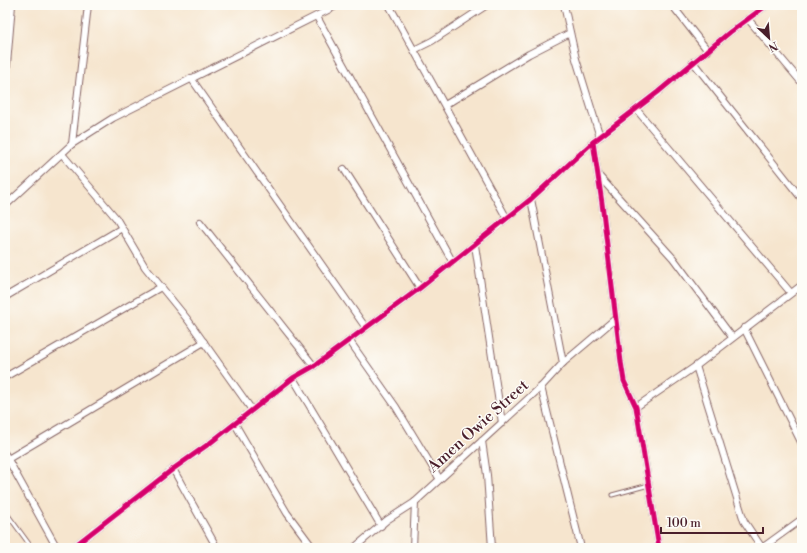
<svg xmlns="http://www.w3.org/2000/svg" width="807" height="553" viewBox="0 0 807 553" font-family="'Libre Bodoni',serif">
  <rect width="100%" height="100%" fill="#fdfcf7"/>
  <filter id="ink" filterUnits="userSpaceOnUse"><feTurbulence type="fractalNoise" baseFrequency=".025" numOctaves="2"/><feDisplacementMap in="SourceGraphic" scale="8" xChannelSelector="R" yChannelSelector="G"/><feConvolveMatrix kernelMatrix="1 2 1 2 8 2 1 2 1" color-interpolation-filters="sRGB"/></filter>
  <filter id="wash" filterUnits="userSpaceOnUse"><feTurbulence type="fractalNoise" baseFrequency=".012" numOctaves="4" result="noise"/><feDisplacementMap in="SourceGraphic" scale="16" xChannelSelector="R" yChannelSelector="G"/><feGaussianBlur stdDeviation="0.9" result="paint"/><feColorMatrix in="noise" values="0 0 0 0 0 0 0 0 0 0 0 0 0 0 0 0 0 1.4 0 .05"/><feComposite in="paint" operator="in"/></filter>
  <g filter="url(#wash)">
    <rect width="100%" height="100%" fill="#f6e5ce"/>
  </g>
  <g filter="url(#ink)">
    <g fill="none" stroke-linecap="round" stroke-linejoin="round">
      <defs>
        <g id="service">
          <path d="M612,495l37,-10"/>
          <path d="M5,511l27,37"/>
        </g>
        <g id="minor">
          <path d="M389,5l117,212"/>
          <path d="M564,5l12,54 24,78"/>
          <path d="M672,5l36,46"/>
          <path d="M317,17l135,244"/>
          <path d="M748,19l54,64"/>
          <path d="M414,50l18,-9 55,-36"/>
          <path d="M693,62l109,137"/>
          <path d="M191,78l175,250"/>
          <path d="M5,88l7,-83"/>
          <path d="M445,105l84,-51 41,-21"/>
          <path d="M636,109l155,184"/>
          <path d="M593,142l9,61 19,159 3,19 12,26 23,141"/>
          <path d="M72,144l16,-139"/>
          <path d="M62,154l54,64 29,49 43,53 64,90"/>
          <path d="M344,169l76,119"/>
          <path d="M598,175l75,83 59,79"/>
          <path d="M531,199l32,164"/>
          <path d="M5,206l67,-62 41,-26 225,-113"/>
          <path d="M200,222l114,144"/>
          <path d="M475,245l27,178"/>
          <path d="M5,297l117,-69"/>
          <path d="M744,328l58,116"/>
          <path d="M349,340l47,67 43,71"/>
          <path d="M696,366l48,155 18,27"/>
          <path d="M5,377l156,-90"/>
          <path d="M293,378l88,148"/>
          <path d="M541,387l40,161"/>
          <path d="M636,407l60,-41 106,-81"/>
          <path d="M235,424l52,89 26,35"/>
          <path d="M482,441l5,34 5,73"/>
          <path d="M5,454l52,94"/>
          <path d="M8,459l196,-117"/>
          <path d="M173,469l44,79"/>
          <path d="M72,548l101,-79 37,-26 83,-65 21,-12 106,-78 111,-89 62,-57 65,-50 72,-60 37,-27"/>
          <path d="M354,548l33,-28 28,-18 126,-115 22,-24 52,-44"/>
          <path d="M413,548l2,-46"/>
          <path d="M762,548l40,-29"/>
        </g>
      </defs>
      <use href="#service" stroke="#866464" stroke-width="5"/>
      <use href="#minor" stroke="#866464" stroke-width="8"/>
      <use href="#service" stroke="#fff" stroke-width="3"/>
      <use href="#minor" stroke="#fff" stroke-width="6"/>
      <defs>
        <g id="cycleway">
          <path d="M593,142l9,61 19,159 3,19 12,26 23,141"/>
          <path d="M72,548l101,-79 37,-26 83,-65 21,-12 106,-78 111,-89 62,-57 65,-50 72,-60 37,-27"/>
        </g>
      </defs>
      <use href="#cycleway" stroke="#fdfcf7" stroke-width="8"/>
      <use href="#cycleway" stroke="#d6006c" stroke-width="5"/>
    </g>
  </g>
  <g text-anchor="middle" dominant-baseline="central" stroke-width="3" stroke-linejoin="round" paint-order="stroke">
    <g font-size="16" fill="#4a1f2b" stroke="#fdfcf7">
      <text transform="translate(478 426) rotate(-42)">Amen Owie Street</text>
    </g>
  </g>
  <rect width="807" height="553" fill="none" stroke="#fdfcf7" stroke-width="20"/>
  <g transform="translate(769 38) rotate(154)" stroke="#fdfcf7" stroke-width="3" paint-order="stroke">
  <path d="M0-3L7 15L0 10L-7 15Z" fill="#4a1f2b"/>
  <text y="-6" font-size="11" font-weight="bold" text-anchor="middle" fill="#4a1f2b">N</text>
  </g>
  <path d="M661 527v6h102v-6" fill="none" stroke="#4a1f2b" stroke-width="2"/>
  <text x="667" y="527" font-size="12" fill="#4a1f2b" stroke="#fdfcf7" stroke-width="3" paint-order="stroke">100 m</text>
</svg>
